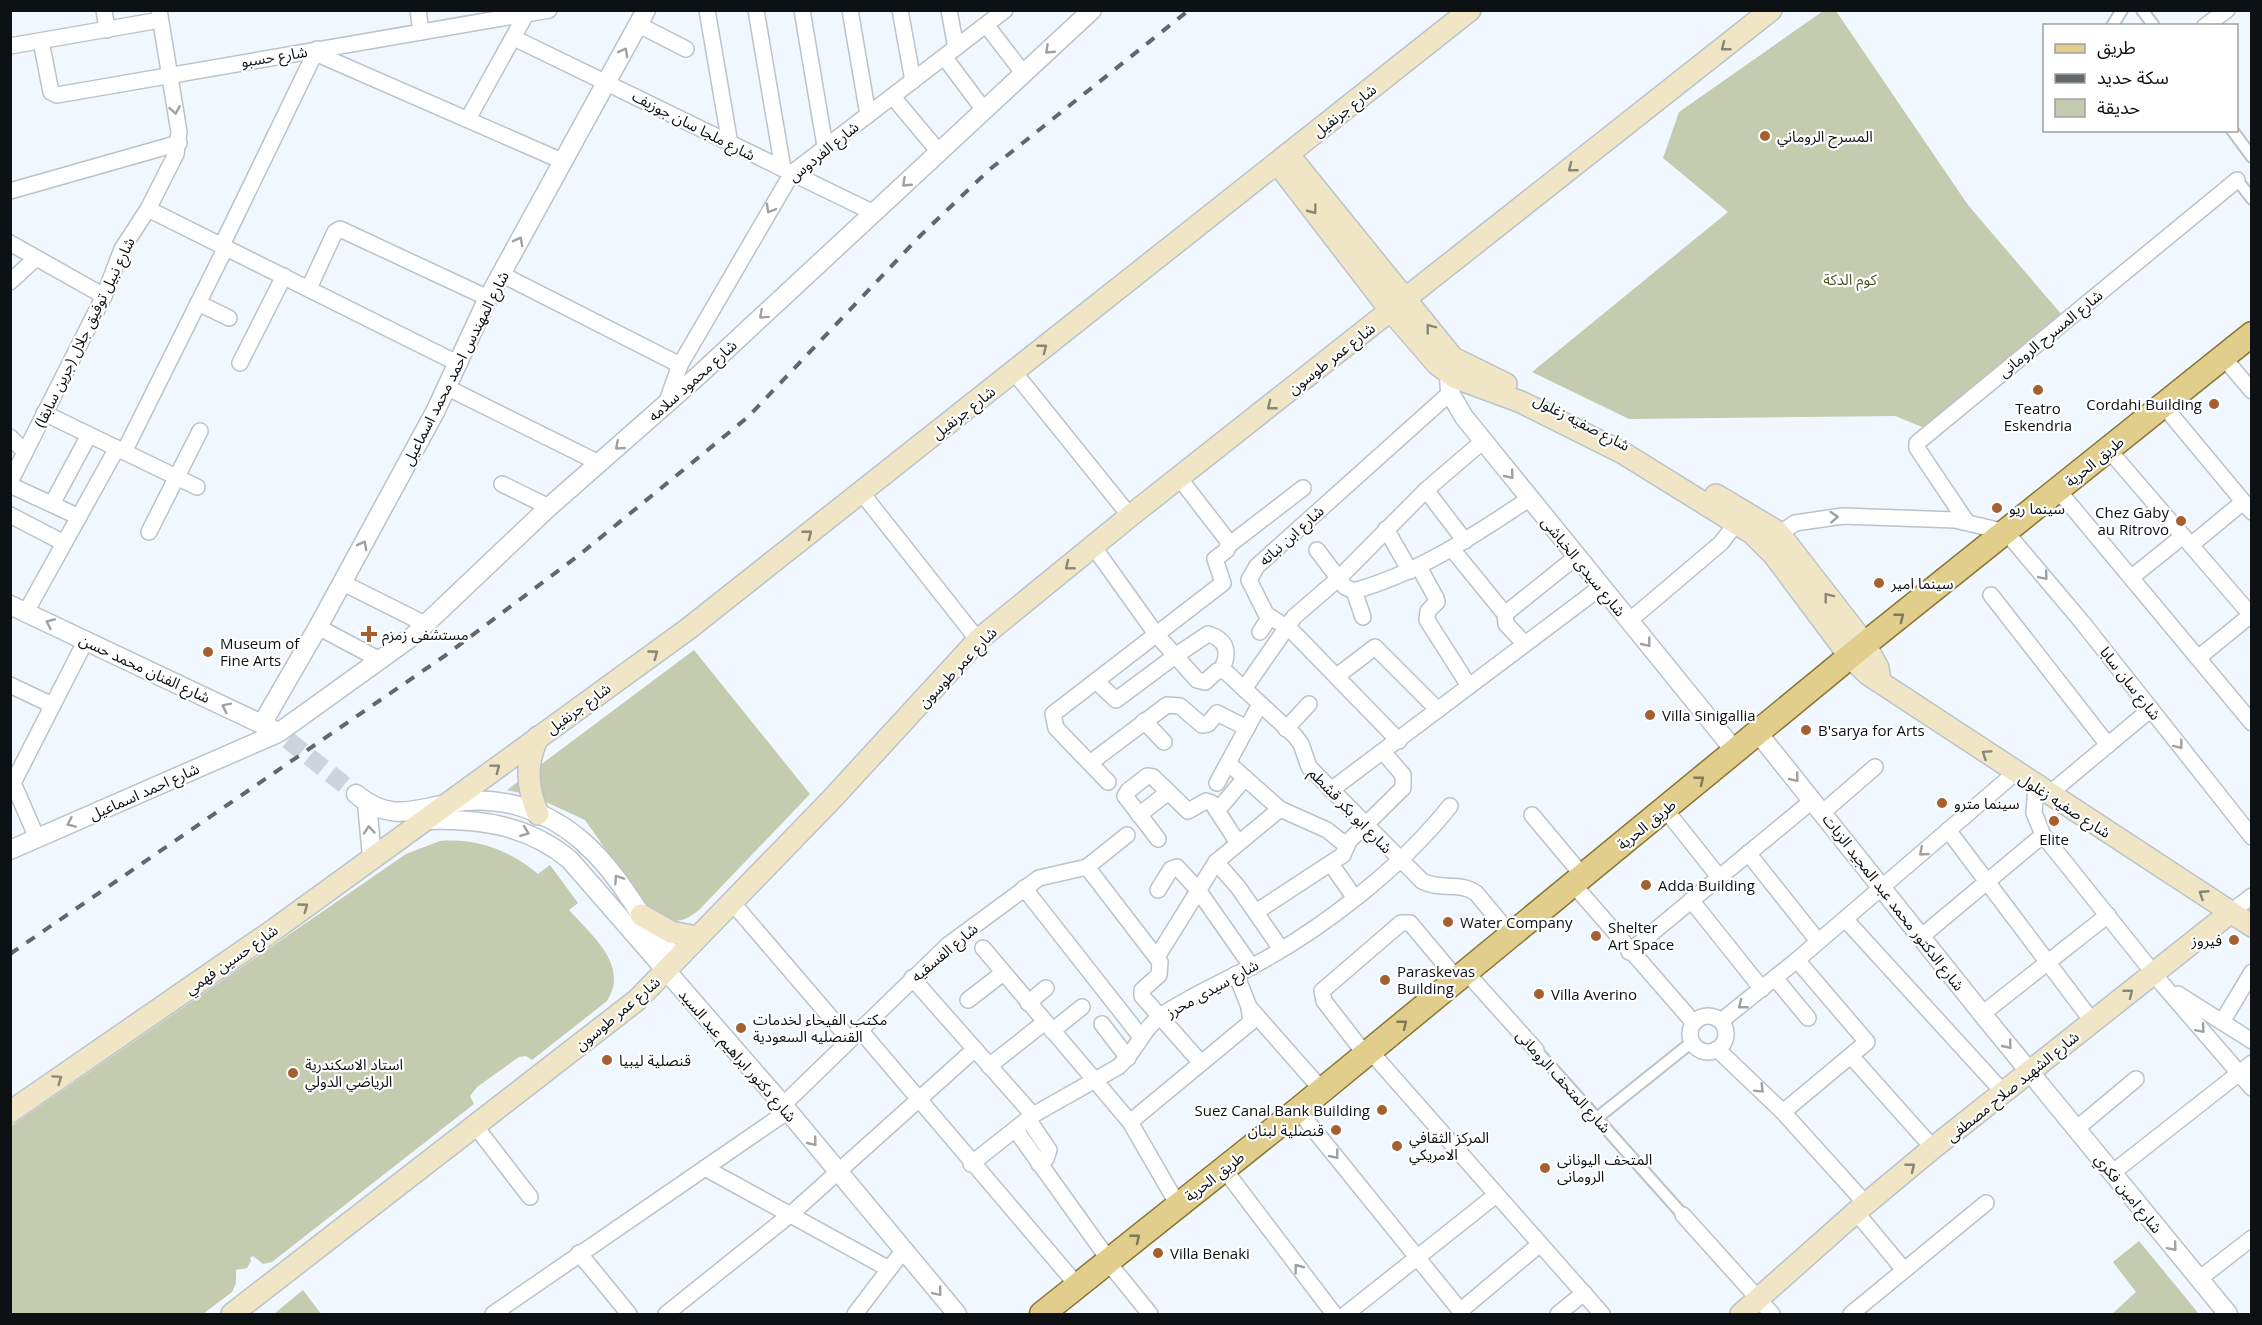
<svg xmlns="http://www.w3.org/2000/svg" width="2262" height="1325" viewBox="0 0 2262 1325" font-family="'Open Sans','Noto Sans Arabic',sans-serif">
  <rect width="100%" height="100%" fill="#f0f7fe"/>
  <g fill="#c4cbae">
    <path d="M1823,11h13l132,194 94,110 -135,114 -32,-13 -266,3 -97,-47 196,-160 -65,-54 16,-46z"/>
    <path d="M694,650l116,144 -111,116c-15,13 -28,14 -47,5l-67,-95 -52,-24 -26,-6z"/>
    <path d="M440,841c36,-3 70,9 98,33l12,-9 28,38 -9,7c22,25 61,55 38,91l-75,59 -6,-4 -7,1 -42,30 -7,9 4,8 -202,158 -9,2 -10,-8 -3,2 1,3 -4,7 -11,2v13l-4,9 -29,22h-192v-188l395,-272z"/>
    <path d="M2139,1241l60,73h-87l24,-22 -23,-30z"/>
    <path d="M303,1290l18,24h-47z"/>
  </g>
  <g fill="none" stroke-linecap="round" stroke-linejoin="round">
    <path stroke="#ced4db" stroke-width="18" stroke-dasharray="18 9" stroke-linecap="butt" d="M288,740l68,54"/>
    <defs>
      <g id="pedestrian">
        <path d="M2142,10l12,16"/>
        <path d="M2112,26l10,-16"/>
        <path d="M2232,130l20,27"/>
        <path d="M2237,180l15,19"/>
        <path d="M1536,1050l147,165"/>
        <path d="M1597,1118l95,-76"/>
      </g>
      <g id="minor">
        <path d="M104,10l3,20"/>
        <path d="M418,10l3,22"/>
        <path d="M707,10l23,134"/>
        <path d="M756,10l27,159"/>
        <path d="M802,10l23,136"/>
        <path d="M850,10l18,105"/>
        <path d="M900,10l13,71"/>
        <path d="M949,10l7,38"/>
        <path d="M639,25l47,24"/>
        <path d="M987,26l37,48"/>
        <path d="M2205,26l22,-16"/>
        <path d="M514,38l360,175"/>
        <path d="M41,41l10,51 6,3 492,-85"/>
        <path d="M10,46l150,-26"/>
        <path d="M315,53l247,108"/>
        <path d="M945,58l39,52"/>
        <path d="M893,97l46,55"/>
        <path d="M468,119l58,-105"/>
        <path d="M10,191l169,-48"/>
        <path d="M148,209l311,155"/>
        <path d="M10,243l94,53"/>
        <path d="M222,245l95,-196"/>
        <path d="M501,274l179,91"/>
        <path d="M10,282l26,-24"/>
        <path d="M309,288l26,-56 5,-3 148,69"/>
        <path d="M198,303l31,15"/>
        <path d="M2223,357l29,34"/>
        <path d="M240,363l44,-87"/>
        <path d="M1014,372l116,144"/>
        <path d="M446,387l153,76"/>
        <path d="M666,404l14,-39 112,-192 213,-163"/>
        <path d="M2163,405l89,107"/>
        <path d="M44,413l153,74"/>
        <path d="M10,437l15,15"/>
        <path d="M2108,449l143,166"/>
        <path d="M124,452l102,-205"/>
        <path d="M10,482l94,-186 18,-47 26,-40 28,-55 3,-22 -20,-122"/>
        <path d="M502,484l47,23"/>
        <path d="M10,485l69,32"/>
        <path d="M1426,490l39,51"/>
        <path d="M2058,490l194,233"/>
        <path d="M861,492l117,148"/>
        <path d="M52,504l37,-69"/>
        <path d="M10,515l54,28"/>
        <path d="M1966,521l-49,-73v-5l320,-263"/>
        <path d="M1386,529l24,42"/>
        <path d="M149,532l51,-101"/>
        <path d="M1772,539l23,-16 48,-7 112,4 51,12 76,90 170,215"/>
        <path d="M1229,545l74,-57"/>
        <path d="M2191,545l52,-43"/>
        <path d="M1093,546l63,88 41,46 8,2 12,-11h8l70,65 6,8 8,23 113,114c19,10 37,0 54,12l35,42"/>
        <path d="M1452,549l53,65"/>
        <path d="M1317,550l28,37 9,4c65,-18 119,-55 175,-92"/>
        <path d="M1419,567l17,31 1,4 -9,9 -1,9 42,66"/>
        <path d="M2132,577l51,-41"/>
        <path d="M343,583l82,41"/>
        <path d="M1354,591l9,26"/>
        <path d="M1991,595l117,150"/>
        <path d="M26,612l91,-164"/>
        <path d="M1629,621l92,-78 10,-13 6,-18"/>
        <path d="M318,627l62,33"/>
        <path d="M1260,632l9,-14"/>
        <path d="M1525,644l-19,-20 -1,-10 71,-57"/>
        <path d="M2198,658l54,-44"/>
        <path d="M1337,676l38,-29 63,63"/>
        <path d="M1096,681l20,19 59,-44 33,-22c20,6 22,20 13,36"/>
        <path d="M10,685l42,20"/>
        <path d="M1244,689l50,-72 44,-38 88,-89 56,-48"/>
        <path d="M1144,721l20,21"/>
        <path d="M1286,729l23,-25"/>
        <path d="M1399,741l-107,-110 -26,-17 -17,-34 8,-14 193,-173"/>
        <path d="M1090,763l77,-58 13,1 22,19 6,-1 9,-11 30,15"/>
        <path d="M1228,763l52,46 47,21 20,16"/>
        <path d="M10,776l27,62"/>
        <path d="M14,781l72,-141"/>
        <path d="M1108,782l-52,-54 -3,-14 170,-131 -8,-24 12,-9 1,-9 -48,-62"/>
        <path d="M1217,783l43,-79"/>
        <path d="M2036,786l-2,27 9,22 120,150 89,103"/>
        <path d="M1331,790l270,-203"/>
        <path d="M2049,794l102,-85"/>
        <path d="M1665,809l54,68"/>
        <path d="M1217,811l28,-33"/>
        <path d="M1823,812l52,-45"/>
        <path d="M1139,815l28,-22"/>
        <path d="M1532,815l51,61"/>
        <path d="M1948,830l144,191"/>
        <path d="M1158,839l-33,-43 3,-5 19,-15 6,1 35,34 18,-10 6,2 26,40"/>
        <path d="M1748,853l70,88"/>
        <path d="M1216,862l22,25 43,62"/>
        <path d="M1331,864l23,33"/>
        <path d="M1087,867l73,95 -1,13 -17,15v6l59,67"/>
        <path d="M1573,884l121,139"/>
        <path d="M1024,888l117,149"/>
        <path d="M1158,890l13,-21 6,-2 21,23 54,77"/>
        <path d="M1691,900l71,89"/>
        <path d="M731,901l119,139"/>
        <path d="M1256,912l87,-57 5,-13 55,-54v-13l-19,-22"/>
        <path d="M2231,912l21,-16"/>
        <path d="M1845,919l158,173"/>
        <path d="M1922,936l121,-101"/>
        <path d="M983,948l147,174 48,83"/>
        <path d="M1629,952l184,-152"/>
        <path d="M1157,957l59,-95 64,-53"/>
        <path d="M1466,972l70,78"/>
        <path d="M912,978l121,137"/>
        <path d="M1775,978l33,40"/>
        <path d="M2178,994l74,47"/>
        <path d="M968,1000l35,-27"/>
        <path d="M1028,1003l18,-15"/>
        <path d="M1249,1007l73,83"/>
        <path d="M1982,1014l126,-99"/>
        <circle cx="1708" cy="1034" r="18"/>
        <path d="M1721,1021l76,-61 218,-187"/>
        <path d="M2222,1022l30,-50"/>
        <path d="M1102,1024l26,34"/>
        <path d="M860,1030l217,255"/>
        <path d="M1052,1031l30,-24"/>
        <path d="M1717,1049l66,63 83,92"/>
        <path d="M1370,1051l232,263"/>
        <path d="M1365,1054l-41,-53 -2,-10 79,-68h9l47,56"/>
        <path d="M1851,1056l82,92"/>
        <path d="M989,1066l56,-44"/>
        <path d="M783,1105l165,-160 91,-67 48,-11 40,-32"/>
        <path d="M1298,1110l165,204"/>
        <path d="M1783,1112l84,-70 -70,-82"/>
        <path d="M1028,1119l21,31 -3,9 -7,5"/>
        <path d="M1130,1122l121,-100 -2,-15 -13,-33"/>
        <path d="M476,1127l54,70"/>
        <path d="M1015,1129l94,131"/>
        <path d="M2076,1129l60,-50"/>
        <path d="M971,1164l62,-49 85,-48c18,-15 25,-39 44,-52 28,-19 60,-33 89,-48 70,-37 150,-99 199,-161"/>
        <path d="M705,1168l184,101"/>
        <path d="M1224,1169l110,145"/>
        <path d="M2112,1173l140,-110"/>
        <path d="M1856,1212l48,58"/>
        <path d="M1683,1215l89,99"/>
        <path d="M579,1253l50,61"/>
        <path d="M1107,1261l43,53"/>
        <path d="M2199,1279l53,-41"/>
        <path d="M1460,1311l80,-67"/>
        <path d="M493,1314l295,-203"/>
        <path d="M666,1314l125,-100 184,-165"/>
        <path d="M855,1314l48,-63"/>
        <path d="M1346,1314l150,-119"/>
        <path d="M1558,1314l26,-21"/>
        <path d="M1851,1314l135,-111"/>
      </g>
      <g id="tertiary">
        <path d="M1449,374l1,19 14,24 271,334"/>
        <path d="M10,605l262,124"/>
        <path d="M262,724l56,-97 117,-215 53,-114 158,-288"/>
        <path d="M1758,733l230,288 240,293"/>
        <path d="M356,794c34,28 57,16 95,9 21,-4 43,-3 64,2 54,15 88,51 117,96 14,21 25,42 46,57"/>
        <path d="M367,803l5,54"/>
        <path d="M426,820c53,-2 102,5 144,40l213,245 174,209"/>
        <path d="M10,850l268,-117 135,-97 136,-129 150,-132 393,-365"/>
      </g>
      <g id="secondary">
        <path d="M1288,154l165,204 53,26"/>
        <path d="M1277,163l114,148 46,53 19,14 65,24 102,51 129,80 22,22 77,103 18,17 383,251"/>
        <path d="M1716,495l62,37 87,112 13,24 2,13"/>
        <path d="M538,737c-13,28 -11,50 0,77"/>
        <path d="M641,915l30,17 26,5"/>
        <path d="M10,1112l265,-183 413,-300 782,-619"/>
        <path d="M232,1314l405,-314 194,-200 147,-160 152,-124 641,-506"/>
        <path d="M1741,1314l115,-102 77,-64 298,-236"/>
      </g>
      <path id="primary" d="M1042,1314l256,-204 567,-466 387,-310"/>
    </defs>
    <use href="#pedestrian" stroke="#bac3ca" stroke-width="14"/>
    <use href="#minor" stroke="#bac3ca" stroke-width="18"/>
    <use href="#tertiary" stroke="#bac3ca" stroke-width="21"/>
    <use href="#secondary" stroke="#bac3ca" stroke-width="24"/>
    <use href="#primary" stroke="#8a7630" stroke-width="27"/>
    <use href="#pedestrian" stroke="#fff" stroke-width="10"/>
    <use href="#minor" stroke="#fff" stroke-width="15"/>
    <use href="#tertiary" stroke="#fff" stroke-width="18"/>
    <use href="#secondary" stroke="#f0e6c5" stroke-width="21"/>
    <use href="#primary" stroke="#e1cd8c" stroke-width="24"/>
    <path stroke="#61676a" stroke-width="4" stroke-dasharray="10 10" stroke-linecap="butt" d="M10,954l436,-299 132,-99 170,-139 173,-182 68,-65 200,-160"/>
  </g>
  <defs><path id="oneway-chevron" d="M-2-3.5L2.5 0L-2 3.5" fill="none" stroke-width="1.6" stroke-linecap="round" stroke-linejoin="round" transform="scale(1.5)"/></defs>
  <g stroke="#8a8675">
    <use href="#oneway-chevron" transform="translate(1725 47) rotate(142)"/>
    <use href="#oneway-chevron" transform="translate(1572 168) rotate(142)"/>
    <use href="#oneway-chevron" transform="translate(1313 210) rotate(53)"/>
    <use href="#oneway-chevron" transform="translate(1430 328) rotate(-128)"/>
    <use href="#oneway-chevron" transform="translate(1043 348) rotate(-38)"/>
    <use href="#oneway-chevron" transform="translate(1271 406) rotate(142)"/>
    <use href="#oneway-chevron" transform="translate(808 534) rotate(-38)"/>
    <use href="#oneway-chevron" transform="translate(1069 566) rotate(141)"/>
    <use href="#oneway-chevron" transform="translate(1828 597) rotate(-128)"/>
    <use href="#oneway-chevron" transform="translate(654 654) rotate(-36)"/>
    <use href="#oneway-chevron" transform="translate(1986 754) rotate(-146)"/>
    <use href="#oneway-chevron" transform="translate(496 768) rotate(-37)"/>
    <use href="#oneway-chevron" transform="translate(2203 894) rotate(-147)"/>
    <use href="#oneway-chevron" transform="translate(304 907) rotate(-36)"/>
    <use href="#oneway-chevron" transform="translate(2129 993) rotate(-38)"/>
    <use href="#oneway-chevron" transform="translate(58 1079) rotate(-35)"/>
    <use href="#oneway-chevron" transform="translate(1911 1167) rotate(-39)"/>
  </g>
  <g stroke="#9ea0a1">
    <use href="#oneway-chevron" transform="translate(1049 50) rotate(137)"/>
    <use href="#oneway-chevron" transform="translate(624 52) rotate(-61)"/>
    <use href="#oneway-chevron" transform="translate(175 110) rotate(80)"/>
    <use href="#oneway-chevron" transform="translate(906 183) rotate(137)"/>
    <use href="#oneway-chevron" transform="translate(770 209) rotate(120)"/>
    <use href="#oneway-chevron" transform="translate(519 241) rotate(-62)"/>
    <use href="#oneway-chevron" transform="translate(763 315) rotate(138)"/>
    <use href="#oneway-chevron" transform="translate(619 446) rotate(139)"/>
    <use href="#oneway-chevron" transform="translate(1510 475) rotate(51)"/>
    <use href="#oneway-chevron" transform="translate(1834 517) rotate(-3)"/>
    <use href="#oneway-chevron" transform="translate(363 545) rotate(-62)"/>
    <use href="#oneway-chevron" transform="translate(2044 576) rotate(50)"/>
    <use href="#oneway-chevron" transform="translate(50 623) rotate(-156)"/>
    <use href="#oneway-chevron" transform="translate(1647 643) rotate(51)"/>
    <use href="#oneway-chevron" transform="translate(226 707) rotate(-154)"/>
    <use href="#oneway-chevron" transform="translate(2179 745) rotate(52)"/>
    <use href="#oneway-chevron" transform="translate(1795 778) rotate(51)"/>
    <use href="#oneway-chevron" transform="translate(71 823) rotate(156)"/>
    <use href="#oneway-chevron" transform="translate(369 830) rotate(-95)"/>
    <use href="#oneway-chevron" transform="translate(525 832) rotate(21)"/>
    <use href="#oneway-chevron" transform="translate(1923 852) rotate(139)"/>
    <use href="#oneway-chevron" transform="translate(618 879) rotate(-124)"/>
    <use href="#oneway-chevron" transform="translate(1742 1005) rotate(142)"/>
    <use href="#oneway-chevron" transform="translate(2201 1029) rotate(49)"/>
    <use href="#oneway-chevron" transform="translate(2008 1045) rotate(51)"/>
    <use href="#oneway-chevron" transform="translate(1760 1089) rotate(45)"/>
    <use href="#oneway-chevron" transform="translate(813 1142) rotate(51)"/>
    <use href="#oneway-chevron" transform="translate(1335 1155) rotate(51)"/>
    <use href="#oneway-chevron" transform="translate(2173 1247) rotate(50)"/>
    <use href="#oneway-chevron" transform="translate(1298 1268) rotate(-127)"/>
    <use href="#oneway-chevron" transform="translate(938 1292) rotate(50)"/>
  </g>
  <g stroke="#827856">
    <use href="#oneway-chevron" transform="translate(1900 617) rotate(-38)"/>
    <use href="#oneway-chevron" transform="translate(1700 780) rotate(-39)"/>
    <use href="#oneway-chevron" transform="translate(1403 1024) rotate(-39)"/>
    <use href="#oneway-chevron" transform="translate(1136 1238) rotate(-39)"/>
  </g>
  <g fill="#a56032" stroke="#fff" stroke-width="2">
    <circle cx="1765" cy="136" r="6"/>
    <circle cx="2038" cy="390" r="6"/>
    <circle cx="2214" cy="404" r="6"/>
    <circle cx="1997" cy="508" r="6"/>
    <circle cx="2181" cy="521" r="6"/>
    <circle cx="1879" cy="583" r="6"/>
    <path d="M366 625h6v6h6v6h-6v6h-6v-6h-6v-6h6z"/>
    <circle cx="208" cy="652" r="6"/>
    <circle cx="1650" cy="715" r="6"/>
    <circle cx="1806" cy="730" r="6"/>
    <circle cx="1942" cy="803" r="6"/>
    <circle cx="2054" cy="821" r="6"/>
    <circle cx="1646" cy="885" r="6"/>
    <circle cx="1448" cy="922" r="6"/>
    <circle cx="1596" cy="936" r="6"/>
    <circle cx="2234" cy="940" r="6"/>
    <circle cx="1385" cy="980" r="6"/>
    <circle cx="1539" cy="994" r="6"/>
    <circle cx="741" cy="1028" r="6"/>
    <circle cx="607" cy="1060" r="6"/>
    <circle cx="293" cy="1073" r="6"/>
    <circle cx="1382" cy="1110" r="6"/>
    <circle cx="1336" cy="1130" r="6"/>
    <circle cx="1397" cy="1146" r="6"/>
    <circle cx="1545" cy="1168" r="6"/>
    <circle cx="1158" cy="1253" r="6"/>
  </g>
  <g text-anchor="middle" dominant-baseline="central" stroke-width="4.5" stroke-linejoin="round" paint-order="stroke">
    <g font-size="15" fill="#0d1113" stroke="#fff">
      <text transform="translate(274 56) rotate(-9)">شارع حسبو</text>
      <text transform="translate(1344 110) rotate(-38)">شارع جرنفيل</text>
      <text transform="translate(694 125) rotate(27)">شارع ملجا سان جوزيف</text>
      <text transform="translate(823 151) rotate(-39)">شارع الفردوس</text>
      <text transform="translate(84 332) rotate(-64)">شارع نبيل توفيق جلال (جرين سابقا)</text>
      <text transform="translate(2050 333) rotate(-39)">شارع المسرح الرومانى</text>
      <text transform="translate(1331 358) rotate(-38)">شارع عمر طوسون</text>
      <text transform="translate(455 368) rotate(-63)">شارع المهندس احمد محمد اسماعيل</text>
      <text transform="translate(692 380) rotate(-42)">شارع محمود سلامه</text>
      <text transform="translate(963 412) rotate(-38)">شارع جرنفيل</text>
      <text transform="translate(1582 422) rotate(27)">شارع صفيه زغلول</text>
      <text transform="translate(2094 461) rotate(-39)">طريق الحرية</text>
      <text transform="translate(1291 535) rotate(-42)">شارع ابن نباته</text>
      <text transform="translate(1584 566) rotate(51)">شارع سيدى الخباشى</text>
      <text transform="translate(957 667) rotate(-46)">شارع عمر طوسون</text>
      <text transform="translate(145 668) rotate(25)">شارع الفنان محمد حسن</text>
      <text transform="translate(2131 683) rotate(52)">شارع سان سابا</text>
      <text transform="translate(578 708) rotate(-36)">شارع جرنفيل</text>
      <text transform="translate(144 791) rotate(-24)">شارع احمد اسماعيل</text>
      <text transform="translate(2065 805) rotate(33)">شارع صفيه زغلول</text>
      <text transform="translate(1351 810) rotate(46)">شارع ابو بكر قشطم</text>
      <text transform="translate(1646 824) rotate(-39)">طريق الحرية</text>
      <text transform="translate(1894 902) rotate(52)">شارع الدكتور محمد عبد المجيد الزيات</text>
      <text transform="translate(944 952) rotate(-40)">شارع الفسقيه</text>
      <text transform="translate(231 959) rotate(-35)">شارع حسين فهمي</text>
      <text transform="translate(1212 988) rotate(-29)">شارع سيدى محرز</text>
      <text transform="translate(617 1013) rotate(-40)">شارع عمر طوسون</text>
      <text transform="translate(738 1055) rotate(49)">شارع دكتور ابراهيم عبد السيد</text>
      <text transform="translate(1564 1081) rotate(48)">شارع المتحف الرومانى</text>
      <text transform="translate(2012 1086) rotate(-39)">شارع الشهيد صلاح مصطفى</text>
      <text transform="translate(1214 1176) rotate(-38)">طريق الحرية</text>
      <text transform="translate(2129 1193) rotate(51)">شارع امين فكري</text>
    </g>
    <g font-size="15" fill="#0d1113" stroke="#fff" text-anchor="start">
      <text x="1777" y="136">المسرح الروماني</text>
      <text x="2202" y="404" text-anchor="end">Cordahi Building</text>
      <text x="2038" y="408" text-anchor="middle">Teatro<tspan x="2038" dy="17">Eskendria</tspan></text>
      <text x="2009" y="508">سينما ريو</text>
      <text x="2169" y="512" text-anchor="end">Chez Gaby<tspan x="2169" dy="17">au Ritrovo</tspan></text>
      <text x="1891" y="583">سينما امير</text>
      <text x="382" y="634">مستشفى زمزم</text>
      <text x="220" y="643">Museum of<tspan x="220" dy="17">Fine Arts</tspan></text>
      <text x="1662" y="715">Villa Sinigallia</text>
      <text x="1818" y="730">B'sarya for Arts</text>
      <text x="1954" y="803">سينما مترو</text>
      <text x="2054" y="839" text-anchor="middle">Elite</text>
      <text x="1658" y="885">Adda Building</text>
      <text x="1460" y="922">Water Company</text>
      <text x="1608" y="927">Shelter<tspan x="1608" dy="17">Art Space</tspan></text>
      <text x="2222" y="940" text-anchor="end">فيروز</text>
      <text x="1397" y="971">Paraskevas<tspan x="1397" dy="17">Building</tspan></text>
      <text x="1551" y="994">Villa Averino</text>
      <text x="753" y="1019">مكتب الفيحاء لخدمات<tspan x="753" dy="17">القنصليه السعودية</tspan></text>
      <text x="619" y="1060">قنصلية ليبيا</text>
      <text x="305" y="1064">استاد الاسكندرية<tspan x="305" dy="17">الرياضي الدولي</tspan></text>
      <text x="1370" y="1110" text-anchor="end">Suez Canal Bank Building</text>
      <text x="1324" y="1130" text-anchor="end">قنصلية لبنان</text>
      <text x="1409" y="1137">المركز الثقافي<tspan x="1409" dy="17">الامريكي</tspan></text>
      <text x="1557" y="1159">المتحف اليونانى<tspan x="1557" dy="17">الرومانى</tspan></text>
      <text x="1170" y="1253">Villa Benaki</text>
    </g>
    <g font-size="15" fill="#4b5521" stroke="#fff">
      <text x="1850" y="279">كوم الدكة</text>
    </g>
  </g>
  <rect width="2262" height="1325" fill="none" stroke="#0d1113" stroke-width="24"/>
  <rect x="2043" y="24" width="195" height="108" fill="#ffffff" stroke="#9ea0a1" stroke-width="1.5"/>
  <rect x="2055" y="44" width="30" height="9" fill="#e1cd8c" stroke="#9ea0a1" stroke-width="1.5"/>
  <text x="2097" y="54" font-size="18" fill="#0d1113">طريق</text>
  <rect x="2055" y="74" width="30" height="9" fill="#61676a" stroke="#9ea0a1" stroke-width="1.5"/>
  <text x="2097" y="84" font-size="18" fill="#0d1113">سكة حديد</text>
  <rect x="2055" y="99" width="30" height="18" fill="#c4cbae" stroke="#9ea0a1" stroke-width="1.5"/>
  <text x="2097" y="114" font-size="18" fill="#0d1113">حديقة</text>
</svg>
